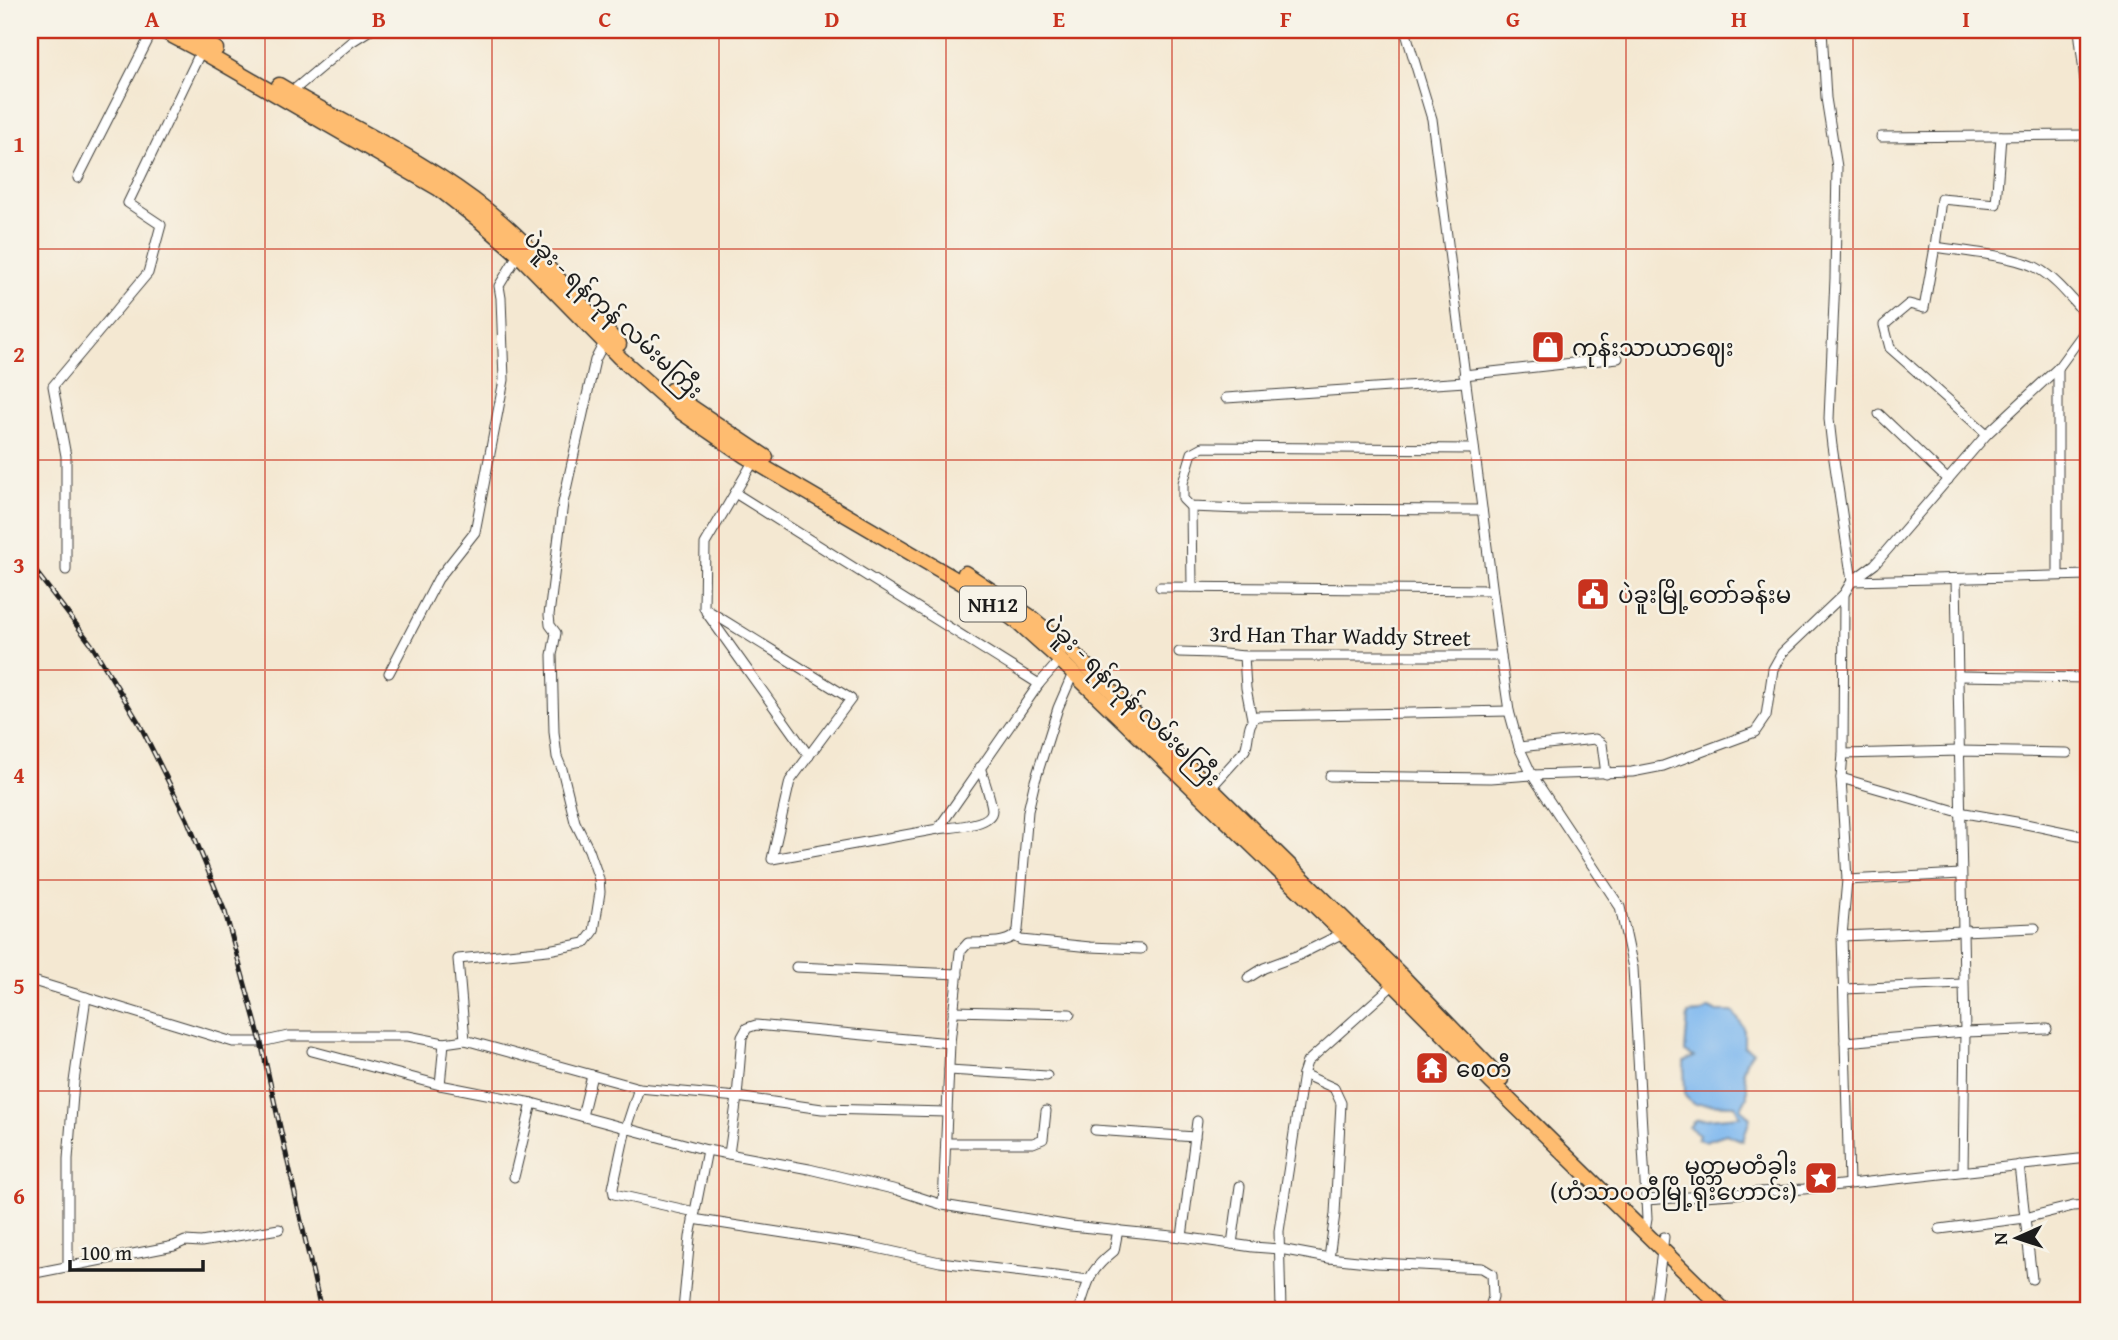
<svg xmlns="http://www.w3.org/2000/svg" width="2118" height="1340" viewBox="0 0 2118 1340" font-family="'Gentium Book Plus','Noto Sans Myanmar',serif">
  <rect width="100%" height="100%" fill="#f7f3e8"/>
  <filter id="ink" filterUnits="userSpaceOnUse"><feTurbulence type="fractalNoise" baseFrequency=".0143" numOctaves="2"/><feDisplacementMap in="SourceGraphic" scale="14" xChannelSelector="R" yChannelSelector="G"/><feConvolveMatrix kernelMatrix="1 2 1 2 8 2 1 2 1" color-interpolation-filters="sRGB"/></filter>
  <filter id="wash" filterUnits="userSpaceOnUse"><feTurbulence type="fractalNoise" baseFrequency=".00686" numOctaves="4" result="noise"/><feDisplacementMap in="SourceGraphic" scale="28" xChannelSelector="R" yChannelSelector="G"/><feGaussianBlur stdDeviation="1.57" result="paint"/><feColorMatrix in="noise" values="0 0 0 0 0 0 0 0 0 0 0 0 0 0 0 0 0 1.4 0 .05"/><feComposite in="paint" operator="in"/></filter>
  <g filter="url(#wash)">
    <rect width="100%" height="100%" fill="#f4e8d2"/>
    <path fill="#7eb8ef" stroke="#4d6a86" stroke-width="2" d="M1709,1008l8,4h16l11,16v19l9,4 -7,10 -3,10 4,14v12l-6,11 9,10 -7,23 -17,-7 -21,7 -8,-2 2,-5 -10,-7 6,-7 45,-4 -5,-11 -42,-1 -8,-8 -1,-34 10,-5 -9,-5 3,-38 13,-1z"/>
  </g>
  <g filter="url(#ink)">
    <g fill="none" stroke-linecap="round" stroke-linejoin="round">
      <defs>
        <g id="minor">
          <path d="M523,30l25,2 20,-2"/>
          <path d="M1405,30l27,89 69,537 8,55 10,36 13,28 88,132 13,61 13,232 1,19 -2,12"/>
          <path d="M1822,30l4,68 11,69 -2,111 -6,141 3,27 20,135 236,-6"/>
          <path d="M2079,30l9,76"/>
          <path d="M289,94l62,-52 19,-12"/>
          <path d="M1881,137l207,-2"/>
          <path d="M78,178l75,-148"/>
          <path d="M1935,247c26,4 81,9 102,21 20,11 36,33 51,49"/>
          <path d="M2058,368v207"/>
          <path d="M1464,375l154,-17"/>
          <path d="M1226,398l239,-16"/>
          <path d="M1879,414l69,66"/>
          <path d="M1987,434l-97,-86 -6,-23 25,-21 15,4 11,-61 6,-48 55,5 5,-68"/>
          <path d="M1474,449l-271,-2 -11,6 -9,30v16l8,8 51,2 240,1"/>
          <path d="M756,457l-51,87 -1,64 147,91 -61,82 -18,78 166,-30 101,-145 21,-24"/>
          <path d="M735,493l304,191"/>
          <path d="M1191,507l1,80"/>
          <path d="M66,570v-114l-13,-70 95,-113 13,-48 -33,-22 73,-152"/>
          <path d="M1956,579l9,453 -2,139"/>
          <path d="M1160,587l332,3"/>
          <path d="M1844,594l-1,160 -2,24 6,102 -5,56 7,247"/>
          <path d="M706,612l103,144"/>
          <path d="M1179,652l35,1 30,3h257"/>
          <path d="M1244,656l2,32 6,31"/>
          <path d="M389,673l49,-94 37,-47 29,-152 -3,-82 -2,-12 20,-33"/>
          <path d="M1958,676l130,2"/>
          <path d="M1519,747l76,-8 7,5 4,30"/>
          <path d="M1843,754l116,-3 108,2"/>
          <path d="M1330,776l161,2 41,-3 100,-3 31,-6 92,-34 11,-16 7,-47 9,-16 62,-59 8,-13 23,-17 112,-130 71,-66 30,-41"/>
          <path d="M1841,778l118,34 57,10 72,15"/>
          <path d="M1208,791l37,-41c5,-11 1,-27 12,-34l252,-5"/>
          <path d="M938,829c13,-2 54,-3 54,-19 0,-9 -9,-33 -12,-43"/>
          <path d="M1847,880l114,-6"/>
          <path d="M1842,936l193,-8"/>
          <path d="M1015,937l6,3 69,7 51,2"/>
          <path d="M796,967l162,7"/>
          <path d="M1248,978l16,-10 35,-13 44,-22"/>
          <path d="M30,980l203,62h28l27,-6h120l36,7 21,-3 174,48 98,9 85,12 125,3"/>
          <path d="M1844,989l118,-5"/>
          <path d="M953,1011l117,3"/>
          <path d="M465,1040l-7,-81 90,-9 37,-7 9,-12 6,-39 -1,-13 -10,-29 -14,-28 -13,-53 -5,-12 -3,-25 -2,-77 4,-22 -6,-8 -1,-10 14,-112 32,-143 9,-17"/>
          <path d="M1845,1042l120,-10 82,-3"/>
          <path d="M312,1051l128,34 92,18 175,47 102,19 88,21 46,15 128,21 111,11 71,10 27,2 49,9 48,5 105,5 10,6 1,23 -4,13"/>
          <path d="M949,1070l98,6"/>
          <path d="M1303,1074l31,14 7,15 -6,111 -6,44"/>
          <path d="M440,1085l4,-42"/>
          <path d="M639,1088l-13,40 -13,60 1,6 81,18"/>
          <path d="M582,1116l10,-41"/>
          <path d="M1095,1130l100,7"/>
          <path d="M946,1143h87l10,-4 3,-28"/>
          <path d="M729,1154l8,-57 5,-60 5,-9 9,-3 194,18"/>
          <path d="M2019,1165l13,114"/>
          <path d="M514,1177l18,-74"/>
          <path d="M1646,1200l158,-11 284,-31"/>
          <path d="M943,1205l7,-162 10,-91 8,-9c16,-1 43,3 50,-13l10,-119 7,-30 23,-73 16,-37"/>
          <path d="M693,1219l170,26 77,17 149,18"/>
          <path d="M1940,1229l85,-11 48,-12 15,-1"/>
          <path d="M1182,1237l15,-116"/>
          <path d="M1232,1244l8,-58"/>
          <path d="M68,1267v-108l6,-77 12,-85"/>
          <path d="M30,1274l144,-28 11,-5 16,1 78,-13"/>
          <path d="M683,1310l7,-73 17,-87"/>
          <path d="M1079,1310c10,-30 9,-38 35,-59l4,-21"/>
          <path d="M1170,1310l4,-4 33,2"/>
          <path d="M1281,1310l-2,-79 24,-157 4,-12 87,-78"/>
          <path d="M1654,1310l10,-73"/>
        </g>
        <g id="highway">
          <path d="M161,30l40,21 238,138 41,32 39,34 101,103 61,54 64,44 229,134 46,34 40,36 283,273 149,150 232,227"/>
          <path d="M185,30l31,19"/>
          <path d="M279,85c70,42 146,75 209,126 49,39 87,89 131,133"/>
          <path d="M671,390l16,14 79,53"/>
          <path d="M965,573l63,42 42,35 331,325 100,104"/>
        </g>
      </defs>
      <use href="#minor" stroke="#3c3b37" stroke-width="11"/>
      <use href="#highway" stroke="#3c3b37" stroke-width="17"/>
      <use href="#minor" stroke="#fff" stroke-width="9"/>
      <use href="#highway" stroke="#febc70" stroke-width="14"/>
      <defs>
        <path id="rail" d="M30,564l61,80 48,79 48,96 38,93 36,130 60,268"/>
      </defs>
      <use href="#rail" stroke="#1c1c1c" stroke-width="5"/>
      <use href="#rail" stroke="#f7f3e8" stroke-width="2.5" stroke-dasharray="8" stroke-linecap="butt"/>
    </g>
  </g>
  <path fill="none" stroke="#c8321e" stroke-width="2" stroke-opacity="0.55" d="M265,30v1280M492,30v1280M719,30v1280M946,30v1280M1172,30v1280M1399,30v1280M1626,30v1280M1853,30v1280M30,249h2058M30,460h2058M30,670h2058M30,880h2058M30,1091h2058"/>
  <defs>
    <symbol id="shop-square" viewBox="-11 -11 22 22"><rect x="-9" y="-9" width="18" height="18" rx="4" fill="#c8321e" stroke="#f7f3e8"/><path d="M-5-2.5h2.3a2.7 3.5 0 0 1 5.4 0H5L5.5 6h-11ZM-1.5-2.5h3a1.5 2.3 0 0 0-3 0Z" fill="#fff"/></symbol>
    <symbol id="civic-square" viewBox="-11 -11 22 22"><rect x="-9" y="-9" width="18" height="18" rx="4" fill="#c8321e" stroke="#f7f3e8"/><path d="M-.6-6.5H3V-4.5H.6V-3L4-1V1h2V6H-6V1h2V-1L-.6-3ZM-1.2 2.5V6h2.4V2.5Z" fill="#fff"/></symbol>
    <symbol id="temple-square" viewBox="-11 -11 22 22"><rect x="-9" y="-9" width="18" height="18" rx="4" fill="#c8321e" stroke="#f7f3e8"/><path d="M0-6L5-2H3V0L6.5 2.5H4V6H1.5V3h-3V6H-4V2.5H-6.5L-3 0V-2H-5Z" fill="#fff"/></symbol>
    <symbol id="sight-square" viewBox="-11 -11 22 22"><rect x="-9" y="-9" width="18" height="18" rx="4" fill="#c8321e" stroke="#f7f3e8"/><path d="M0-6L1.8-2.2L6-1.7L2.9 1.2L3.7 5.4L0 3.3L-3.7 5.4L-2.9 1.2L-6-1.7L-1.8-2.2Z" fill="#fff"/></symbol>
  </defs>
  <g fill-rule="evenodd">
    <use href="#shop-square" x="1529" y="328" width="38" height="38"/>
    <use href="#civic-square" x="1574" y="575" width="38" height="38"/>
    <use href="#temple-square" x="1413" y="1049" width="38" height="38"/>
    <use href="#sight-square" x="1802" y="1159" width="38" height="38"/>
  </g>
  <g text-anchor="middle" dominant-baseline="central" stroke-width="5" stroke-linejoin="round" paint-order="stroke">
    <rect fill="#f7f3e8" stroke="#5e5c59" stroke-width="2" x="960" y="586.5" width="66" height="35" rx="5"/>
    <g font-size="21" font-weight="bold" fill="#1c1c1c">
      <text x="993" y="604">NH12</text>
    </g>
    <g font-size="23" fill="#1c1c1c" stroke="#f7f3e8">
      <text transform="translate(614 314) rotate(43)">ပဲခူး - ရန်ကုန် လမ်းမကြီး</text>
      <text transform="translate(1340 635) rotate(1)">3rd Han Thar Waddy Street</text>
      <text transform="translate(1133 700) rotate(44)">ပဲခူး - ရန်ကုန် လမ်းမကြီး</text>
    </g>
    <g font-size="23" fill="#1c1c1c" stroke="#f7f3e8" text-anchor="start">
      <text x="1572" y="347">ကုန်းသာယာဈေး</text>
      <text x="1618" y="594">ပဲခူးမြို့တော်ခန်းမ</text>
      <text x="1456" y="1068">စေတီ</text>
      <text x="1797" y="1165" text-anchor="end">မုတ္တမတံခါး<tspan x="1797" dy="26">(ဟံသာဝတီမြို့ရိုးဟောင်း)</tspan></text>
    </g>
  </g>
  <rect width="2118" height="1340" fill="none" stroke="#f7f3e8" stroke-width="77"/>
  <g transform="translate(2017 1238) rotate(267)" stroke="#f7f3e8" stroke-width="5" paint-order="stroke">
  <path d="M0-5L12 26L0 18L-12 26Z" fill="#1c1c1c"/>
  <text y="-10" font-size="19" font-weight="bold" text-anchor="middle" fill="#1c1c1c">N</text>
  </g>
  <path d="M70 1260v10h133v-10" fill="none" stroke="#1c1c1c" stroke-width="3.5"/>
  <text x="80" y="1260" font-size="21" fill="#1c1c1c" stroke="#f7f3e8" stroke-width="5" paint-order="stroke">100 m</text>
  <rect x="38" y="38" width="2042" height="1264" fill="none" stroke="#c8321e" stroke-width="2.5"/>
  <g font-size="23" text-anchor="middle" font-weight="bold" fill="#c8321e">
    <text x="152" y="27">A</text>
    <text x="379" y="27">B</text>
    <text x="605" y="27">C</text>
    <text x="832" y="27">D</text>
    <text x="1059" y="27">E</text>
    <text x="1286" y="27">F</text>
    <text x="1513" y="27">G</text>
    <text x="1739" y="27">H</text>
    <text x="1966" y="27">I</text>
    <text x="19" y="152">1</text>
    <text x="19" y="362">2</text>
    <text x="19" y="573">3</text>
    <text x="19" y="783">4</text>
    <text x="19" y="994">5</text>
    <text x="19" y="1204">6</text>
  </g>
</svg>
